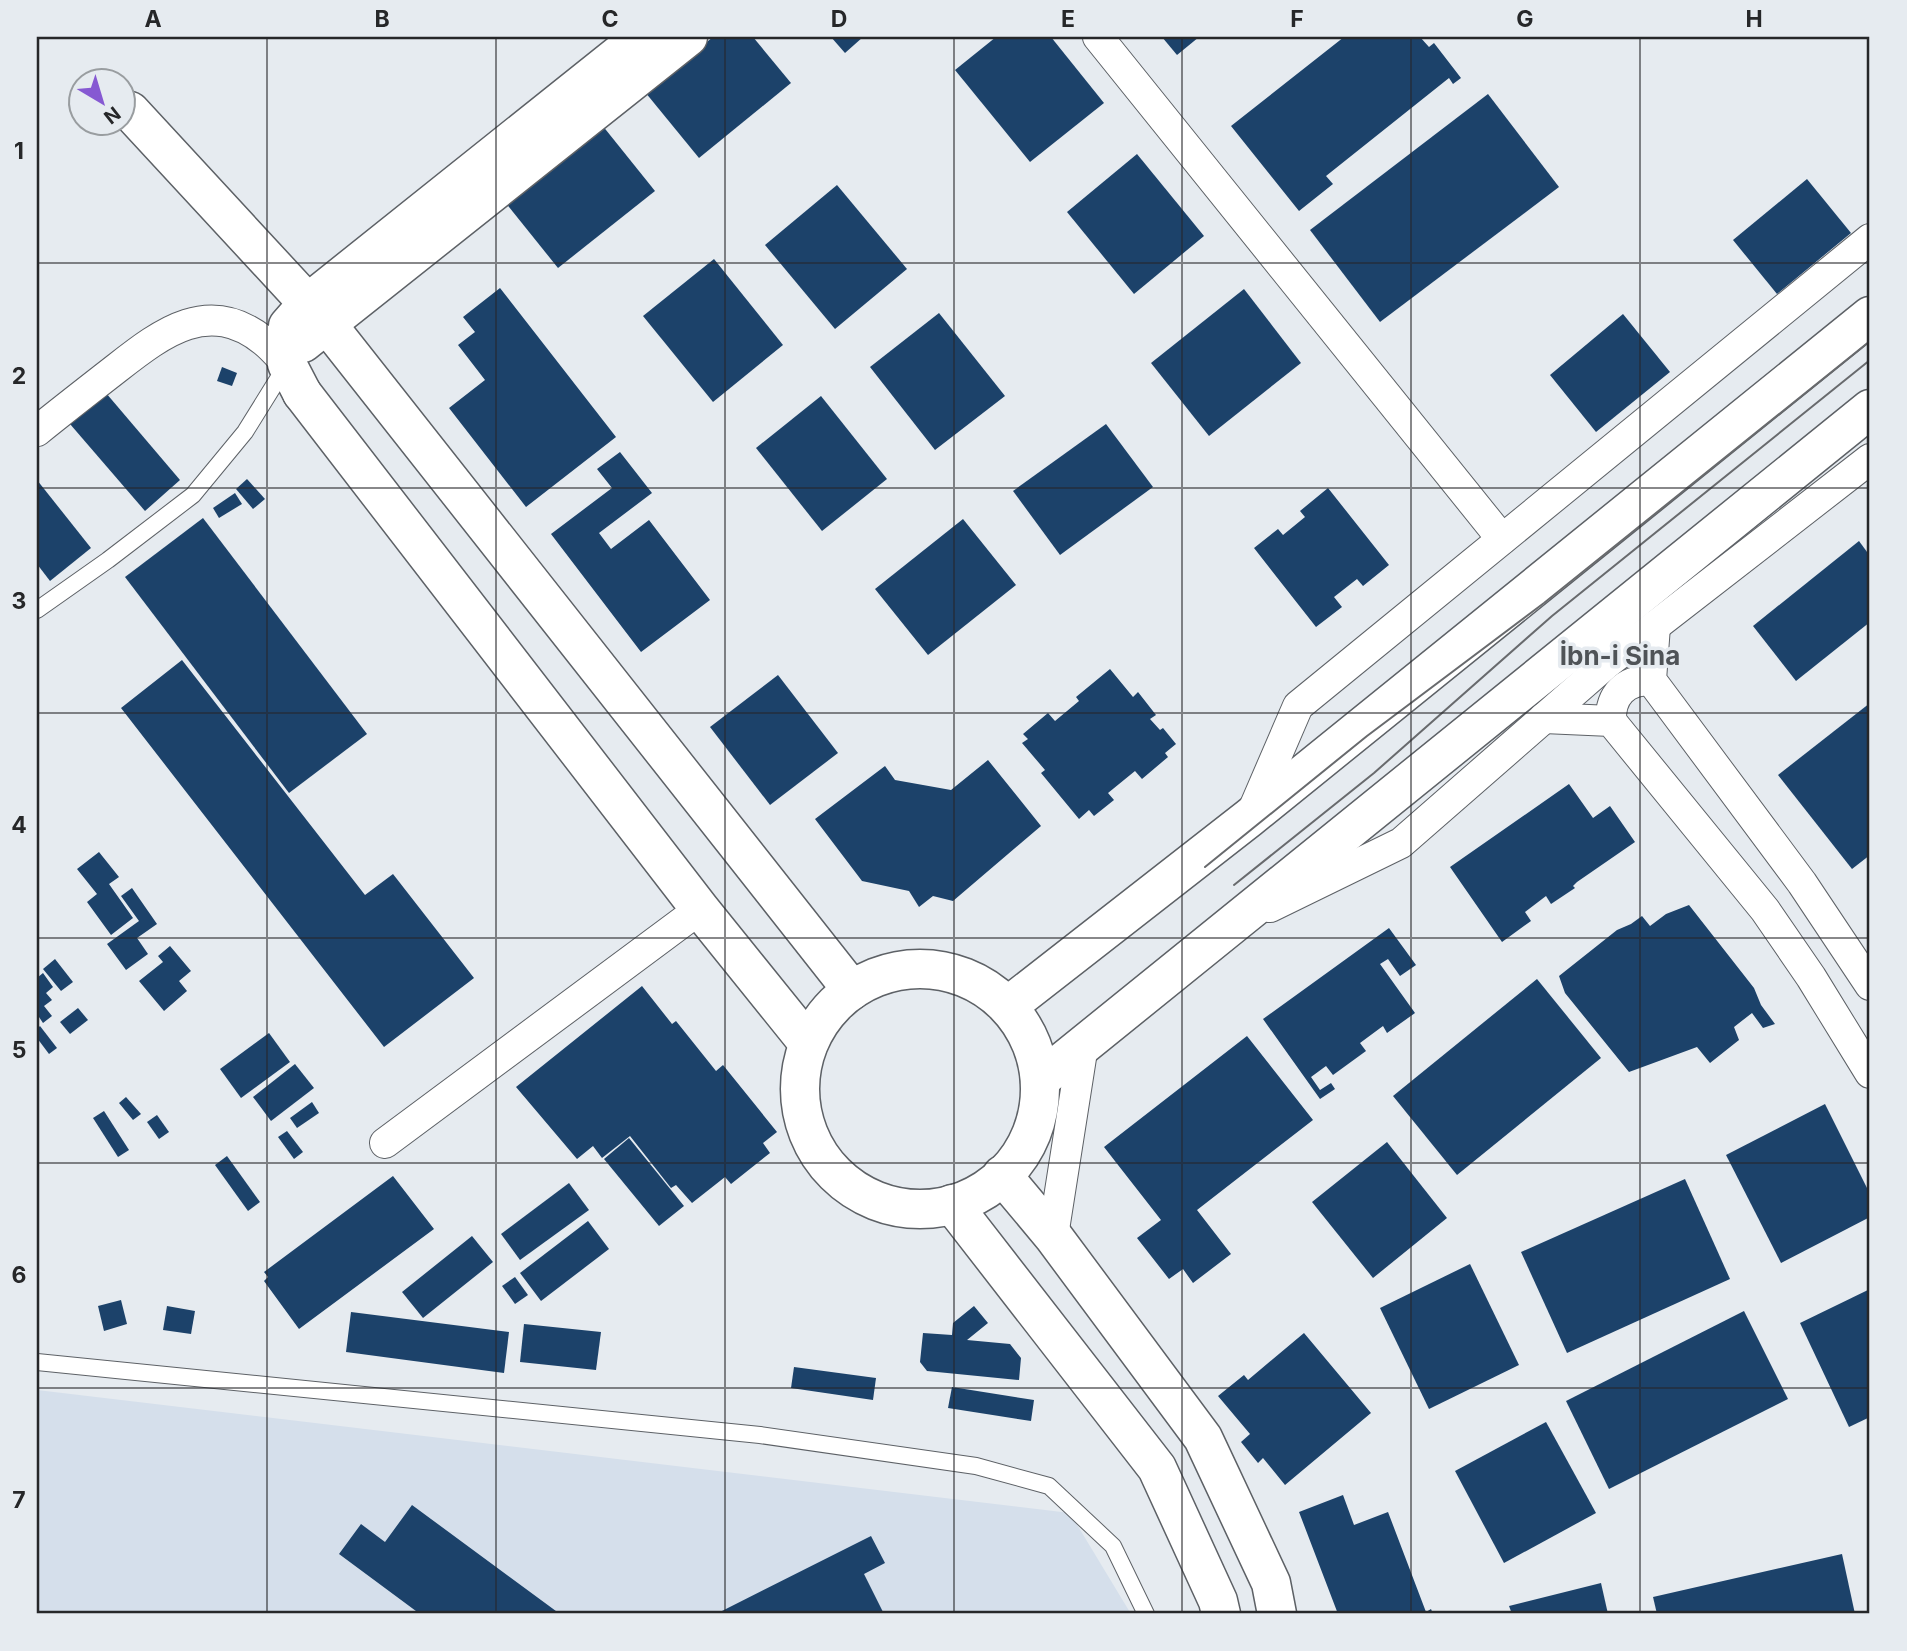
<svg xmlns="http://www.w3.org/2000/svg" width="1907" height="1651" viewBox="0 0 1907 1651" font-family="Inter,sans-serif">
  <rect width="100%" height="100%" fill="#e6ebf0"/>
  <path fill="#d5dfeb" d="M37,1390l1033,123 61,101h-1094z"/>
  <g fill="#1c426a">
    <path d="M713,37h40l38,46 -92,75 -54,-66z"/>
    <path d="M831,37h32l-18,16z"/>
    <path d="M996,37h55l53,66 -74,59 -75,-92z"/>
    <path d="M1162,37h37l-22,18z"/>
    <path d="M1344,37h76l9,10 5,-4 27,35 -8,6 -4,-6 -123,98 7,8 -34,27 -68,-85z"/>
    <path d="M1488,94l71,93 -179,135 -70,-92z"/>
    <path d="M602,125l53,66 -97,77 -53,-66z"/>
    <path d="M1137,154l67,82 -70,58 -67,-82z"/>
    <path d="M1807,179l44,54 -74,61 -44,-54z"/>
    <path d="M837,185l70,84 -72,60 -70,-84z"/>
    <path d="M714,259l69,86 -70,57 -70,-86z"/>
    <path d="M500,288l116,149 -90,70 -77,-99 36,-28 -27,-35 17,-13 -12,-15z"/>
    <path d="M1244,289l57,74 -92,73 -58,-73z"/>
    <path d="M939,313l66,83 -70,54 -65,-83z"/>
    <path d="M1623,314l47,58 -74,60 -46,-57z"/>
    <path d="M222,367l15,6 -5,13 -15,-5z"/>
    <path d="M106,393l74,87 -35,31 -75,-87z"/>
    <path d="M821,396l66,83 -65,52 -66,-83z"/>
    <path d="M1106,424l47,63 -93,68 -47,-64z"/>
    <path d="M620,452l32,41 -53,40 12,16 38,-29 61,80 -69,52 -90,-118 61,-46 -15,-19z"/>
    <path d="M247,479l18,20 -12,10 -17,-20z"/>
    <path d="M37,480l54,68 -41,33 -13,-17z"/>
    <path d="M1328,488l61,77 -26,21 -6,-7 -23,18 8,10 -26,20 -62,-79 24,-19 5,6 22,-18 -5,-6z"/>
    <path d="M235,493l7,11 -23,14 -6,-10z"/>
    <path d="M203,518l164,216 -78,59 -164,-216z"/>
    <path d="M963,519l53,66 -88,70 -53,-66z"/>
    <path d="M1859,541l11,15v66l-74,59 -43,-55z"/>
    <path d="M182,660l183,235 28,-21 81,104 -90,69 -263,-339z"/>
    <path d="M1110,669l23,28 5,-5 18,23 -6,4 10,11 3,-2 13,16 -11,9 3,4 -26,22 -7,-8 -27,22 6,7 -20,16 -5,-6 -10,9 -38,-46 4,-3 -23,-27 6,-4 -5,-5 25,-21 7,8 24,-20 -3,-4z"/>
    <path d="M778,675l60,78 -68,52 -60,-78z"/>
    <path d="M1870,703v152l-18,14 -74,-94z"/>
    <path d="M988,760l53,66 -88,75 -20,-5 -14,11 -10,-16 -47,-10 -47,-62 70,-53 10,14 56,10z"/>
    <path d="M1569,784l24,34 17,-12 25,36 -58,40 -4,4 2,2 -24,16 -5,-8 -21,16 6,9 -29,21 -52,-75z"/>
    <path d="M99,852l20,25 -10,7 24,34 -22,17 -24,-33 10,-8 -20,-25z"/>
    <path d="M132,888l25,36 -20,14 11,16 -22,16 -19,-26 32,-23 -18,-25z"/>
    <path d="M1689,905l65,83 7,17 14,19 -12,4 -11,-15 -18,14 5,13 -29,23 -13,-16 -68,25 -64,-79 -6,-17 58,-46 14,-6 11,-8 8,10 16,-12z"/>
    <path d="M1389,928l27,37 -16,11 -12,-17 -8,5 35,49 -28,20 -4,-7 -23,17 6,8 -33,24 -7,-9 -15,11 9,13 11,-7 4,6 -15,10 -57,-80z"/>
    <path d="M170,946l21,25 -12,10 8,10 -23,20 -25,-30 24,-19 -5,-6z"/>
    <path d="M55,959l18,23 -12,9 -18,-22z"/>
    <path d="M43,973l10,14 -7,6 6,7 -8,6 8,10 -9,7 -6,-9v-36z"/>
    <path d="M1537,979l64,79 -144,117 -64,-79z"/>
    <path d="M642,986l30,38 4,-3 40,50 7,-6 54,67 -14,11 7,10 -39,31 -6,-7 -33,26 -16,-18 -5,3 -41,-52 -28,22 -9,-12 -16,13 -61,-72z"/>
    <path d="M78,1008l10,12 -18,14 -10,-12z"/>
    <path d="M40,1026l17,22 -8,6 -12,-16v-9z"/>
    <path d="M269,1033l21,29 -49,36 -21,-29z"/>
    <path d="M1247,1036l66,84 -116,90 34,44 -38,29 -10,-14 -14,10 -32,-41 24,-18 -57,-73z"/>
    <path d="M295,1064l19,24 -43,33 -18,-24z"/>
    <path d="M126,1097l15,17 -8,6 -14,-17z"/>
    <path d="M312,1102l7,11 -22,15 -7,-10z"/>
    <path d="M1825,1104l45,90v23l-89,46 -55,-108z"/>
    <path d="M104,1111l25,39 -11,7 -25,-39z"/>
    <path d="M157,1115l12,17 -10,7 -12,-17z"/>
    <path d="M287,1131l16,21 -9,7 -16,-22z"/>
    <path d="M629,1138l55,68 -25,20 -55,-67z"/>
    <path d="M1387,1142l60,76 -74,60 -61,-76z"/>
    <path d="M227,1156l33,46 -12,9 -33,-46z"/>
    <path d="M393,1176l41,53 -135,100 -35,-48 4,-4 -4,-5z"/>
    <path d="M1685,1179l45,100 -163,74 -46,-101z"/>
    <path d="M569,1183l20,27 -69,50 -19,-26z"/>
    <path d="M588,1221l21,28 -68,52 -21,-28z"/>
    <path d="M472,1236l21,26 -70,56 -21,-26z"/>
    <path d="M1470,1264l49,101 -90,44 -49,-101z"/>
    <path d="M515,1277l13,18 -13,9 -13,-18z"/>
    <path d="M1870,1289v128l-21,10 -49,-104z"/>
    <path d="M121,1300l6,24 -23,7 -6,-25z"/>
    <path d="M167,1306l28,5 -4,23 -28,-4z"/>
    <path d="M974,1306l14,17 -21,17 43,4 11,14 -2,22 -92,-9 -7,-9 3,-29 29,2 1,-12z"/>
    <path d="M1744,1311l44,88 -179,90 -43,-88z"/>
    <path d="M351,1312l158,20 -5,41 -158,-21z"/>
    <path d="M524,1324l77,8 -5,38 -76,-8z"/>
    <path d="M1304,1333l67,80 -86,72 -22,-27 -5,5 -17,-21 9,-8 -32,-38 26,-21 4,5z"/>
    <path d="M794,1367l82,11 -3,22 -82,-12z"/>
    <path d="M952,1387l82,13 -3,21 -83,-13z"/>
    <path d="M1546,1422l50,91 -92,50 -49,-92z"/>
    <path d="M1343,1495l11,30 34,-13 38,100 5,-3 2,5h-95l-39,-102z"/>
    <path d="M412,1505l148,109h-140l-81,-60 22,-30 24,18z"/>
    <path d="M871,1536l14,27 -21,11 20,40h-168z"/>
    <path d="M1842,1554l13,60h-198l-4,-17z"/>
    <path d="M1601,1583l7,31h-96l-3,-8z"/>
  </g>
  <g fill="none" stroke-linecap="round" stroke-linejoin="round">
    <defs>
      <g id="service">
        <path d="M37,610l71,-50 85,-65 52,-63 41,-66"/>
        <path d="M37,1362l723,73 216,31 73,20 64,60 33,68"/>
      </g>
      <g id="minor">
        <path d="M1098,37l404,502"/>
        <path d="M37,431c26,-21 53,-42 80,-63 46,-36 92,-71 147,-27 9,7 16,16 23,23"/>
        <path d="M1655,626l-4,54 151,203 68,102"/>
        <path d="M1544,718l67,3 154,189 46,67 59,96"/>
        <path d="M1611,721c-1,-26 14,-41 40,-41"/>
        <path d="M1251,815l47,-109 572,-467"/>
        <path d="M1270,907l131,-64 205,-179 264,-205"/>
        <path d="M385,1143l315,-234"/>
        <path d="M1053,1236l30,-191"/>
      </g>
      <g id="tertiary">
        <path d="M303,343l385,-306"/>
        <path d="M302,393l-15,-29 1,-38 20,-23 333,-266"/>
        <path d="M1002,1175l51,61 150,202 68,145 6,31"/>
        <path d="M952,1204l205,264 61,133 3,13"/>
      </g>
      <g id="secondary">
        <path d="M130,111l196,212 526,667"/>
        <path d="M302,393l398,516 108,134"/>
        <circle cx="920" cy="1089" r="120"/>
        <path d="M1008,1006l241,-188 621,-502"/>
        <path d="M1040,1080l830,-671"/>
      </g>
    </defs>
    <use href="#service" stroke="#5d6166" stroke-width="18"/>
    <use href="#minor" stroke="#5d6166" stroke-width="32"/>
    <use href="#tertiary" stroke="#5d6166" stroke-width="41"/>
    <use href="#secondary" stroke="#5d6166" stroke-width="41"/>
    <use href="#service" stroke="#fff" stroke-width="16"/>
    <use href="#minor" stroke="#fff" stroke-width="30"/>
    <use href="#tertiary" stroke="#fff" stroke-width="38"/>
    <use href="#secondary" stroke="#fff" stroke-width="38"/>
    <g stroke="#686a6d" stroke-width="2">
      <path d="M1205,867l162,-131 177,-133 326,-262"/>
      <path d="M1234,885l140,-112 178,-157 318,-256"/>
    </g>
  </g>
  <path fill="none" stroke="#262729" stroke-width="2" stroke-opacity="0.55" d="M267,37v1577M496,37v1577M725,37v1577M954,37v1577M1182,37v1577M1411,37v1577M1640,37v1577M37,263h1833M37,488h1833M37,713h1833M37,938h1833M37,1163h1833M37,1388h1833"/>
  <g text-anchor="middle" dominant-baseline="central" stroke-width="7" stroke-linejoin="round" paint-order="stroke">
    <g font-size="26" font-weight="bold" fill="#4f5357" stroke="#e6ebf0">
      <text x="1620" y="655">İbn-i Sina</text>
    </g>
  </g>
  <rect width="1907" height="1651" fill="none" stroke="#e6ebf0" stroke-width="77"/>
  <g transform="translate(102 102) rotate(142)"><circle r="33" fill="#e6ebf0" stroke="#999da0" stroke-width="2"/>
  <path d="M0-5L12 26L0 18L-12 26Z" fill="#8659d2"/>
  <text y="-10" font-size="19" font-weight="bold" text-anchor="middle" fill="#262729">N</text>
  </g>
  <rect x="38" y="38" width="1830" height="1574" fill="none" stroke="#262729" stroke-width="2.5"/>
  <g font-size="23" text-anchor="middle" font-weight="bold" fill="#262729">
    <text x="153" y="27">A</text>
    <text x="382" y="27">B</text>
    <text x="610" y="27">C</text>
    <text x="839" y="27">D</text>
    <text x="1068" y="27">E</text>
    <text x="1297" y="27">F</text>
    <text x="1525" y="27">G</text>
    <text x="1754" y="27">H</text>
    <text x="19" y="159">1</text>
    <text x="19" y="384">2</text>
    <text x="19" y="609">3</text>
    <text x="19" y="833">4</text>
    <text x="19" y="1058">5</text>
    <text x="19" y="1283">6</text>
    <text x="19" y="1508">7</text>
  </g>
</svg>
